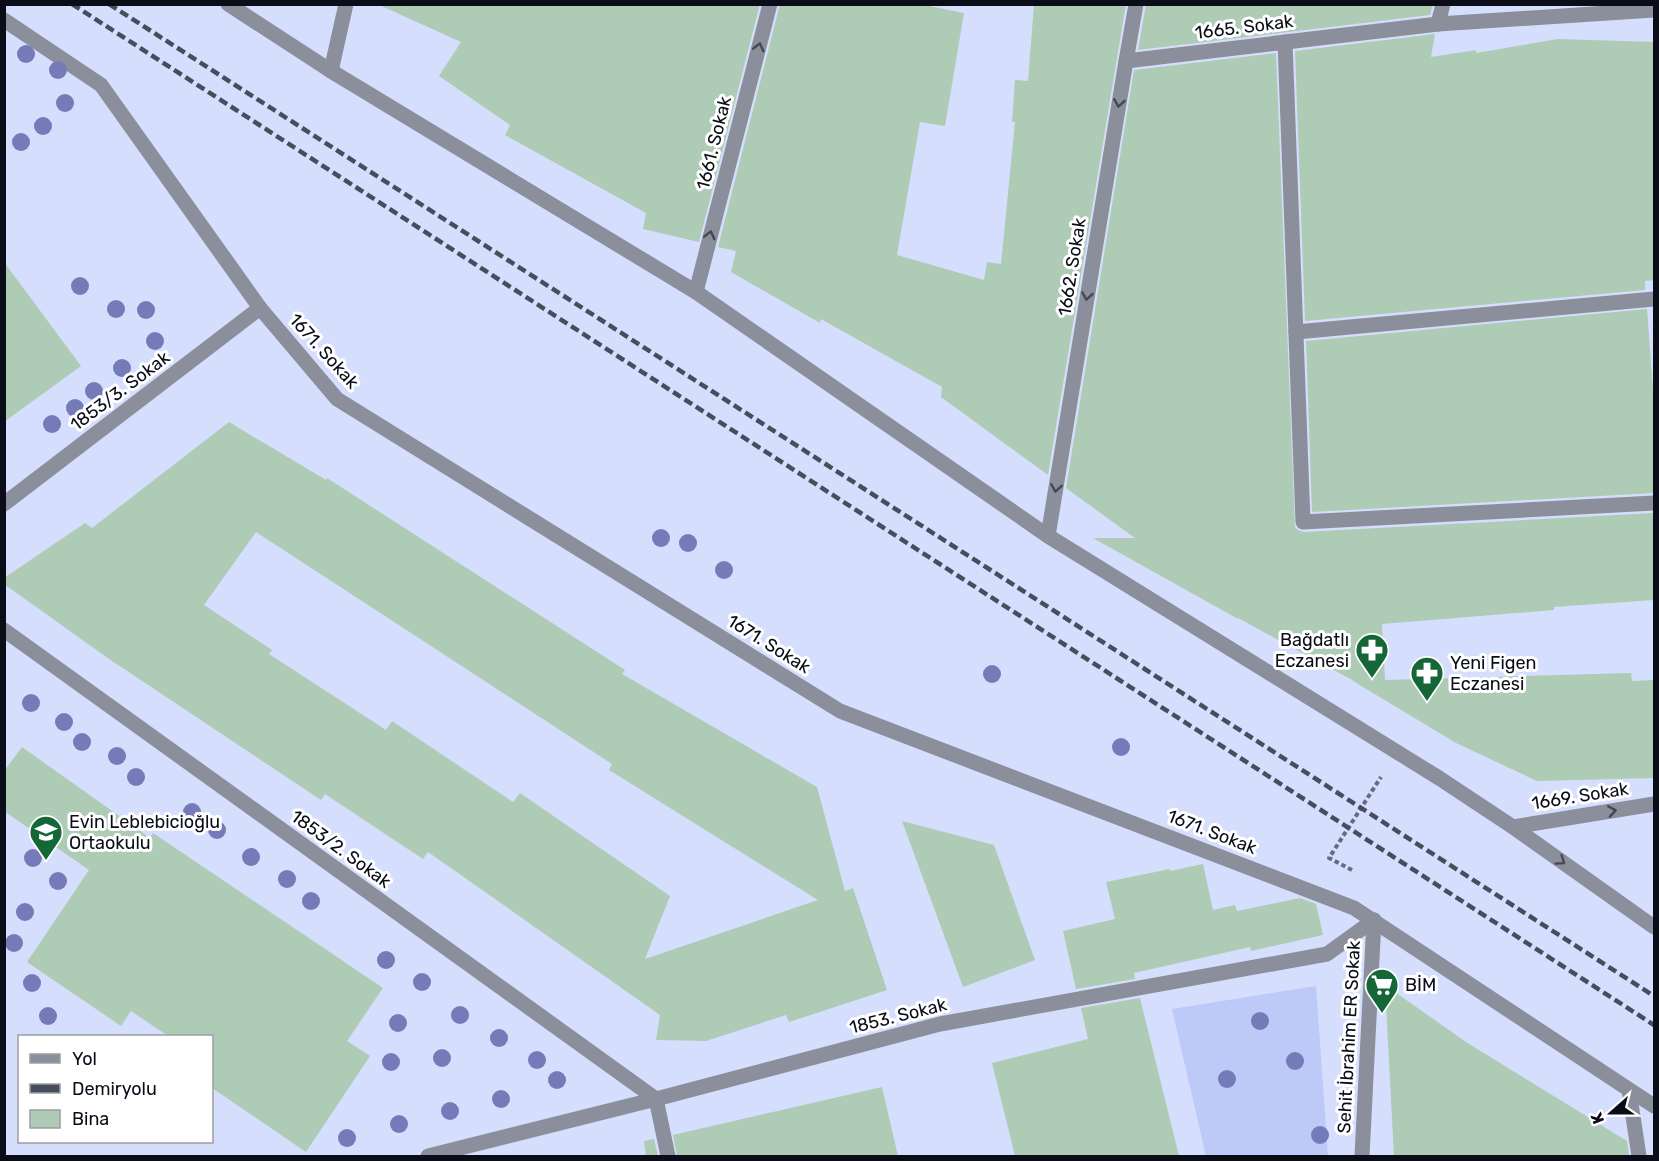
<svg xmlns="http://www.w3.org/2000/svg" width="1659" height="1161" viewBox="0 0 1659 1161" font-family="Rubik,sans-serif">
  <rect width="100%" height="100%" fill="#d6defd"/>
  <path fill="#bdc9f7" d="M1316,986l12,170h-122l-34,-147z"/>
  <g fill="#aecbb5" fill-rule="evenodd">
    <path d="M377,4h383l-61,238 -56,-13 3,-16 -141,-78 5,-10 -71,-49 22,-34z"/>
    <path d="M780,4h139l45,9 -19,113 -25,-4 -23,133 87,25 3,-18 14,2 14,-142h-3l3,-42 13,1 6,-77h92l-78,471 -107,-78 1,-10 -121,-68 -1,4 -89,-51 5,-21 -18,-4z"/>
    <path d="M1146,4h287l-3,11 -292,35z"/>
    <path d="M1435,34l-4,23 45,-7v3l82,-14 96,3v238l-9,1v9l-340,31 -10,-270z"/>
    <path d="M1276,53l19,474 3,3 6,2 350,-19v87l-100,7v3l-172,14 3,56 246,-7 1,8 22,-1v98l-117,3 -81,-38 -103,-62h1l-116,-63v1l-145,-81h42l-69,-50 68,-418z"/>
    <path d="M4,262l77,104 -77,56z"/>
    <path d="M1647,309l7,94v90l-342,19 -6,-171z"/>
    <path d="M229,422l97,58 1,-2 298,192 -3,4 195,113 28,104 8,-3 34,102 -98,32 -3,-7 -80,26 -50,-1 4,-25 -232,-163 -5,7 -98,-65 -4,6 -212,-141 -105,-75v-6l81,-55 7,5zM256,532l356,232 -3,6 209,130 -173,59 25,-63 -150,-103 -7,9 -121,-81 -6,9 -117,-76 3,-4 -68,-45z"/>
    <path d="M22,747l128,91 3,-5 230,155 -36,53 23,15 -64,96 -94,-64v-52h-44l-37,-25 -10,15 -94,-64 62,-92 -85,-59v-40z"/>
    <path d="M902,821l92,24 41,115 -72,27z"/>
    <path d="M1203,864l10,46 22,-5 2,6 63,-13 16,6 7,31 -72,16 -1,-4 -116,26 1,6 -59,10 -13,-58 52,-12 -9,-37 64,-13v2z"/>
    <path d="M1385,985l81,57 161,99 2,15h-235z"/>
    <path d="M1140,998l39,158h-164l-23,-93 96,-24 -7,-31z"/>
    <path d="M882,1087l16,69h-221l-4,-21z"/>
    <path d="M654,1139l4,17h-12l-2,-15z"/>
  </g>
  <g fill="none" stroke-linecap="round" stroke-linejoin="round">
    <path stroke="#666b7f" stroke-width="4" stroke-dasharray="4.5 3" stroke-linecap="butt" d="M1352,870l-23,-12 52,-81"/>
    <g stroke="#8b8f9c" stroke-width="15">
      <path d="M228,4l103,67 365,221 352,244 391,242 74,49 141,100"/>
      <path d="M4,20l97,65 159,223 77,91 503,312 514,197 300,198"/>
      <path d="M1438,24l5,-20"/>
      <path d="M1285,42l18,480 351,-19"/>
      <path d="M1126,61l312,-37 216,-14"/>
      <path d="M331,71l15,-67"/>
      <path d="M696,292l74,-288"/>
      <path d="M1296,332l358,-33"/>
      <path d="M4,504l256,-196"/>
      <path d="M1048,536l78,-475 10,-57"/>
      <path d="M4,630l652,469"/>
      <path d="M1513,827l141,-23"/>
      <path d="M1629,1090l10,66"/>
      <path d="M656,1099l12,57"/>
      <path d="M428,1156l228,-57 284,-75 387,-70 47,-34"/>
      <path d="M1362,1156l12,-236"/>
    </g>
    <g stroke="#484d5d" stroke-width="4.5" stroke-dasharray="9 4.5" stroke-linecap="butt">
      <path d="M72,4l1582,1021"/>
      <path d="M109,4l1545,992"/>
    </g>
  </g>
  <g fill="#757bb9">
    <circle cx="26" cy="54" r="9"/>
    <circle cx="58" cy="70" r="9"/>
    <circle cx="65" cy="103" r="9"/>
    <circle cx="43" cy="126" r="9"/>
    <circle cx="21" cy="142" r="9"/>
    <circle cx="80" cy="286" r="9"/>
    <circle cx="116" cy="309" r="9"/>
    <circle cx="146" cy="310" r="9"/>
    <circle cx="155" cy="341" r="9"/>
    <circle cx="122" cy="368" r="9"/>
    <circle cx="94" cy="391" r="9"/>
    <circle cx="75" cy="408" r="9"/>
    <circle cx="52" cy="424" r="9"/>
    <circle cx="661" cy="538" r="9"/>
    <circle cx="688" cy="543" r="9"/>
    <circle cx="724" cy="570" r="9"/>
    <circle cx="992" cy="674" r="9"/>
    <circle cx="31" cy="703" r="9"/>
    <circle cx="64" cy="722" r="9"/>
    <circle cx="82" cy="742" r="9"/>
    <circle cx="1121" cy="747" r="9"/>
    <circle cx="117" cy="756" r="9"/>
    <circle cx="136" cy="777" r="9"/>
    <circle cx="192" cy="812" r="9"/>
    <circle cx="217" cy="830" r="9"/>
    <circle cx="251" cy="857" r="9"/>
    <circle cx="33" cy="858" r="9"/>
    <circle cx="287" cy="879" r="9"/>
    <circle cx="58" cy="881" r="9"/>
    <circle cx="311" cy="901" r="9"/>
    <circle cx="25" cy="912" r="9"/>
    <circle cx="14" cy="943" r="9"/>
    <circle cx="386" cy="960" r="9"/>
    <circle cx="422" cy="982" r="9"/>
    <circle cx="32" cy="983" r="9"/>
    <circle cx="460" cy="1015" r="9"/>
    <circle cx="48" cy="1016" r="9"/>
    <circle cx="1260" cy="1021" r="9"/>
    <circle cx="398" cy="1023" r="9"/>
    <circle cx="499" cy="1038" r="9"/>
    <circle cx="442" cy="1058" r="9"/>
    <circle cx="537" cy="1060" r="9"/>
    <circle cx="1295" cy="1061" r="9"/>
    <circle cx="391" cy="1062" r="9"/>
    <circle cx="1227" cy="1079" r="9"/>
    <circle cx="557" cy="1080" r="9"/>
    <circle cx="501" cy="1099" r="9"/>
    <circle cx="450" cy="1111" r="9"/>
    <circle cx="399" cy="1124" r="9"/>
    <circle cx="1320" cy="1135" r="9"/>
    <circle cx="347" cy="1138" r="9"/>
  </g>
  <defs><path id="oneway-chevron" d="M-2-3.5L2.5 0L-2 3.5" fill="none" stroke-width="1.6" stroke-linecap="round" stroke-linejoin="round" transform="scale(1.5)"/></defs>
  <g stroke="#444853">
    <use href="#oneway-chevron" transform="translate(759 47) rotate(-76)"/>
    <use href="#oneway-chevron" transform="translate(1119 103) rotate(99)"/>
    <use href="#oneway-chevron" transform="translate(710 235) rotate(-76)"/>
    <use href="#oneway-chevron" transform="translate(1087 296) rotate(99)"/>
    <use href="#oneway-chevron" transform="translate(1056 488) rotate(99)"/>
    <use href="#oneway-chevron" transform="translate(1612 811) rotate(-9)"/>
    <use href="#oneway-chevron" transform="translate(1561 861) rotate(35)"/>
  </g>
  <defs>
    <symbol id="pharmacy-pin" viewBox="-11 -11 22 30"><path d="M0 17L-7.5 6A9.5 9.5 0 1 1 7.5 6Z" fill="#166738" stroke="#fff"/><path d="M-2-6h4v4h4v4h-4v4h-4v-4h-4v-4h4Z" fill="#fff"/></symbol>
    <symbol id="school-pin" viewBox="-11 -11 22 30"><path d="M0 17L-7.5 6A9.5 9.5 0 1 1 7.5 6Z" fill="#166738" stroke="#fff"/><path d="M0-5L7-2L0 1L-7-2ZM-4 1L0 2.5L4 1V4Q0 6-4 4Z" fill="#fff"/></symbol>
    <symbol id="supermarket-pin" viewBox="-11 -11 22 30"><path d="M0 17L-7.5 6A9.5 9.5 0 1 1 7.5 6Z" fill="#166738" stroke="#fff"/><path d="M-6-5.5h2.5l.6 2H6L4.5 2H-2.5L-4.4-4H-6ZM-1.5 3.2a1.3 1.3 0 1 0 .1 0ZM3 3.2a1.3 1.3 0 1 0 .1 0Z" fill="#fff"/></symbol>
  </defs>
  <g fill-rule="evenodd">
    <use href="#pharmacy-pin" x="1353" y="631" width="38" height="52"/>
    <use href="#pharmacy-pin" x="1408" y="654" width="38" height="52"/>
    <use href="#school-pin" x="27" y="813" width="38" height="52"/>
    <use href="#supermarket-pin" x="1363" y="966" width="38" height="52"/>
  </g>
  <g text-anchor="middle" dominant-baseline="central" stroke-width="6" stroke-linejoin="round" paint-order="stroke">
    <g font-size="18" fill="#0a0d17" stroke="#fff">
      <text transform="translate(1244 27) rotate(-7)">1665. Sokak</text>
      <text transform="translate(714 143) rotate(-76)">1661. Sokak</text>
      <text transform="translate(1072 267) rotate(-81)">1662. Sokak</text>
      <text transform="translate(324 351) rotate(48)">1671. Sokak</text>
      <text transform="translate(120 391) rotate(-37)">1853/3. Sokak</text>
      <text transform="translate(769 644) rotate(32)">1671. Sokak</text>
      <text transform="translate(1580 796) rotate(-9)">1669. Sokak</text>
      <text transform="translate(1212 832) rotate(21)">1671. Sokak</text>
      <text transform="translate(341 849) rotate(36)">1853/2. Sokak</text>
      <text transform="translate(898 1016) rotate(-14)">1853. Sokak</text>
      <text transform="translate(1349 1037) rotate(-87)">Sehit İbrahim ER Sokak</text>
    </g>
    <g font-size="18" fill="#0a0d17" stroke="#fff" text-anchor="start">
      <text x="1349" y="640" text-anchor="end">Bağdatlı<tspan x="1349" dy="21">Eczanesi</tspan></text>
      <text x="1450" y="663">Yeni Figen<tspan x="1450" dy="21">Eczanesi</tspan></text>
      <text x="69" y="822">Evin Leblebicioğlu<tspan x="69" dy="21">Ortaokulu</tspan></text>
      <text x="1405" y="985">BİM</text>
    </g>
  </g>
  <rect width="1659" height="1161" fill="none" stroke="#0a0d17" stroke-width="12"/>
  <rect x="18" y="1035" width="195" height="108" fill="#ffffff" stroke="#9d9ea2" stroke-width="1.5"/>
  <rect x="30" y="1054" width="30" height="9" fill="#8b8f9c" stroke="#9d9ea2" stroke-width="1.5"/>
  <text x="72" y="1065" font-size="18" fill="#0a0d17">Yol</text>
  <rect x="30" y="1084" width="30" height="9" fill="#484d5d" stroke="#9d9ea2" stroke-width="1.5"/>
  <text x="72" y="1095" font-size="18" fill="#0a0d17">Demiryolu</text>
  <rect x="30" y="1110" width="30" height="18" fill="#aecbb5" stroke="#9d9ea2" stroke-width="1.5"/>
  <text x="72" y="1125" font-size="18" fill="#0a0d17">Bina</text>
  <g transform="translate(1611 1113) rotate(249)" stroke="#ffffff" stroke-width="4.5" paint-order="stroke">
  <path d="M0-4.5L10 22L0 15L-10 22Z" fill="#0a0d17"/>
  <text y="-9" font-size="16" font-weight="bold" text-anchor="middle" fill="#0a0d17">K</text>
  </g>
</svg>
